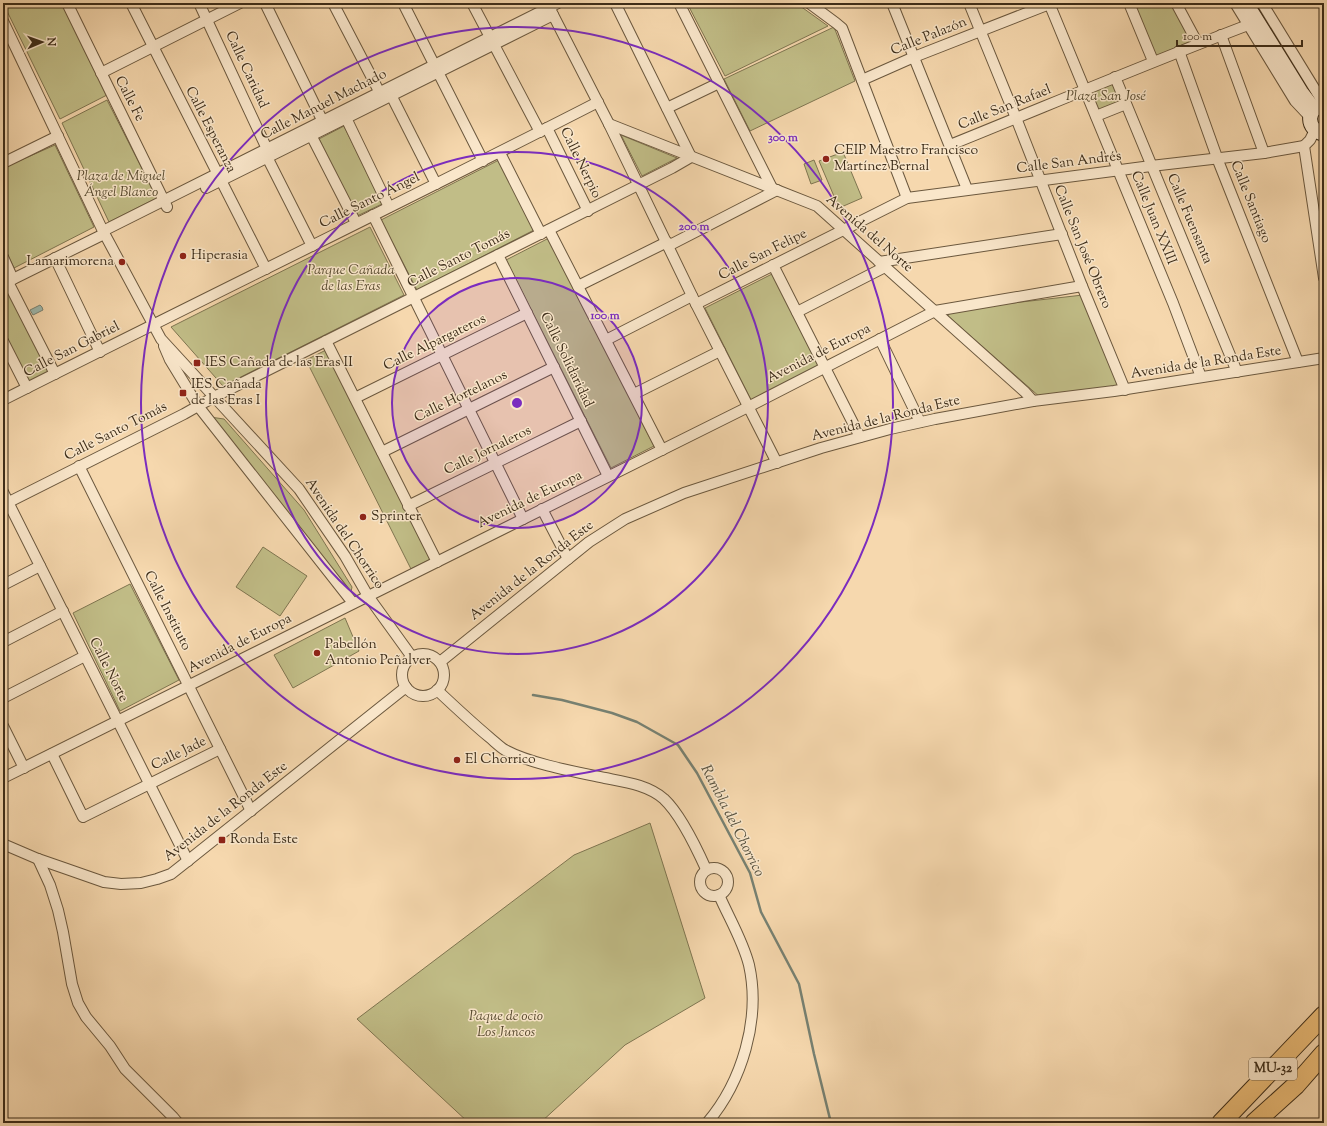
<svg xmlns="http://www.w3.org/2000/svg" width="1327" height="1126" viewBox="0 0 1327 1126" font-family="'Sorts Mill Goudy',serif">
  <rect width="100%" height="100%" fill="#f6d8ae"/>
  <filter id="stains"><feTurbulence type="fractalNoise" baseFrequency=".005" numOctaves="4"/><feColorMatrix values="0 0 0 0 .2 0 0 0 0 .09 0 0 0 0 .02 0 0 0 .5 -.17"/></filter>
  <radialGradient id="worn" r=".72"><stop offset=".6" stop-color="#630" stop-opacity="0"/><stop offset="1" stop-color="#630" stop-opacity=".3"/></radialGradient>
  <g fill="#c1bd87" stroke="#7f7550">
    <path d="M3,3h59l45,92 -47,24z"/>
    <path d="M687,3h109l32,23 -103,50z"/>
    <path d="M1132,3h39l20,38 -37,16z"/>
    <path d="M834,27l21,54 -105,50 -26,-52z"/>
    <path d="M1115,77l11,27 -30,12 -11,-26z"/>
    <path d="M107,100l50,98 -48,24 -47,-99z"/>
    <path d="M344,126l38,78 -25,12 -38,-77z"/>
    <path d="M621,135l56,23 -35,18z"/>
    <path d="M55,145l39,82 -80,41 -11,-23v-77z"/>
    <path d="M843,152l19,46 -23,10 -20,-47z"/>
    <path d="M499,160l35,70 -117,60 -36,-70z"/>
    <path d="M814,160l8,20 -11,4 -7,-20z"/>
    <path d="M370,227l34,68 -181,91 -52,-59z"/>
    <path d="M549,238l105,208 -43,22 -105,-208z"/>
    <path d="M774,273l46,94 -68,35 -47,-94z"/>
    <path d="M10,294l39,78 -23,12 -23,-47v-40z"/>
    <path d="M1083,295l36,90 -78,13 -93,-82 3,-6z"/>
    <path d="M326,350l105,209 -20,10 -105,-209z"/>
    <path d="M210,417l14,2 80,91 48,77 -1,5h-3z"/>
    <path d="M263,547l44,29 -27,40 -44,-29z"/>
    <path d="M130,584l49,96 -59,31 -47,-98z"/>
    <path d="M345,618l14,33 -66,37 -19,-33z"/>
    <path d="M650,823l55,175 -80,47 -85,78h-71l-112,-104 217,-164z"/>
  </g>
  <path fill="#9db9ae" stroke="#778172" d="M40,305l2,2 1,3 -10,5 -3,-5z"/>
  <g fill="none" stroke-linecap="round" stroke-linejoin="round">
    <path stroke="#778172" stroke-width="2.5" d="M533,695l29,5 50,13 25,9 41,23 19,28 53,100 11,39 38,72 15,70 17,69"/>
    <defs>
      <g id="street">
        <path d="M67,3l100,204"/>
        <path d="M131,3l135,266"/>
        <path d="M199,3l68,146v8l45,89"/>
        <path d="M265,3l60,123"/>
        <path d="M333,3l49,94"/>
        <path d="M403,3l80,158"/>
        <path d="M472,3l68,129"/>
        <path d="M547,3l62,121 87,180 81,159"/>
        <path d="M679,3l93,185"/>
        <path d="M809,3l27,20 6,5 65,170"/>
        <path d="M892,3l75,186"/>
        <path d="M969,3l47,115 66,168 43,104"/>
        <path d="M1049,3l124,300 28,74"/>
        <path d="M1129,3l24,58"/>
        <path d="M1176,3l22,41"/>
        <path d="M1235,3l60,98 15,16"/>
        <path d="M1262,3l57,93 4,9"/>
        <path d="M3,21l100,210 58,108 138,150 46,67 23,40 44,61"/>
        <path d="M1221,35l43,118"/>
        <path d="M1179,51l40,112 79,199"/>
        <path d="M101,73l139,-70"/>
        <path d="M1115,77l122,295"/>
        <path d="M862,80l52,-23 138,-54"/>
        <path d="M391,95l45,89"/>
        <path d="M667,108l52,-25"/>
        <path d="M1096,116l30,-12"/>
        <path d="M346,118l43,89"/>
        <path d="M609,124l208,82 208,186 8,9"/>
        <path d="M547,128l41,83"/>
        <path d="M1315,130l-5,10 -6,6 20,132"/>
        <path d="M311,135l45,88"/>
        <path d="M950,145c99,-40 198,-82 298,-120"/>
        <path d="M500,153l41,81"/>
        <path d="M3,163l55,-27"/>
        <path d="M206,188l347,-173"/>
        <path d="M373,215l150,304"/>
        <path d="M549,230l113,220"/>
        <path d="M103,231l455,-228"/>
        <path d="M668,246l109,-56"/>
        <path d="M498,255l110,221"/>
        <path d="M3,257l10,22"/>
        <path d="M55,258l45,94"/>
        <path d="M879,262l183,-28"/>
        <path d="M773,265l87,172"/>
        <path d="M8,282l47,92"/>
        <path d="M3,284l101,-50"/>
        <path d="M578,286l89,-44"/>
        <path d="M696,304l211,-106 244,-32 113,-13 40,-7"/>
        <path d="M797,312l88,-45"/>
        <path d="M880,339l40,83"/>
        <path d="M606,340l86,-44"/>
        <path d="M3,341l24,47"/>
        <path d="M326,341l111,221"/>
        <path d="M164,346l6,14 28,46 155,197"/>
        <path d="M634,394l86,-43"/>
        <path d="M355,398l172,-85"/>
        <path d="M3,400c198,-100 398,-197 595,-298"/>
        <path d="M382,452l172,-85"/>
        <path d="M79,466l172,345"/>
        <path d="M3,492l185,369"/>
        <path d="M3,505l181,-91 30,-17 458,-229 19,-11 -76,-154"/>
        <path d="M408,506l173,-85"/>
        <path d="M542,509l26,50"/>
        <path d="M3,585l37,-19"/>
        <path d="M3,642l60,-31"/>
        <circle cx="423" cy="675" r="21"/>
        <path d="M440,662l149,-120 36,-23 59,-26 137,-45 69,-19 45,-10 98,-18 81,-10 210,-33"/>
        <path d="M437,690c17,16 34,32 52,47 5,4 11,10 16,13 26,14 71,22 100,28 20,4 43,7 59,21 16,15 33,50 42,70"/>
        <path d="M3,698l82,-42"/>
        <path d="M3,726l21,42"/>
        <path d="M52,754l31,63 137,-68"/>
        <path d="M3,778l745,-371 187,-96 147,-25"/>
        <path d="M3,844l35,15 26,9 40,14 17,2 20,-1 16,-4 14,-5 19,-15 216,-172"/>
        <path d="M38,859l12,26 8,25 5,22 9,52 6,19 8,14 24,29 15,23 48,48 5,6"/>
        <circle cx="714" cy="882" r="14"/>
        <path d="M707,1123c35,-41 54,-104 42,-158 -6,-24 -20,-47 -30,-70"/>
      </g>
      <g id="secondary">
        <path d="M1246,3l55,89 13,17"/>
        <path d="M1324,105c-19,3 -18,25 0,29"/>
      </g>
      <g id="highway">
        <path d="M1221,1123l103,-108"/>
        <path d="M1254,1123l42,-38 28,-32"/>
      </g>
    </defs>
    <use href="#street" stroke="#6b583e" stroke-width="12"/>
    <use href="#secondary" stroke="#3d2d19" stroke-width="16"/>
    <use href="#highway" stroke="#3d2d19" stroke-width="20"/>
    <use href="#street" stroke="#f9e6ca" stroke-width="10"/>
    <use href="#secondary" stroke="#f9e6ca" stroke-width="14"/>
    <use href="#highway" stroke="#ebbc77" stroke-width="18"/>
  </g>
  <circle cx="517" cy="403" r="125" fill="#7b2cbf" fill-opacity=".12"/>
  <g fill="none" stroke="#7b2cbf" stroke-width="2">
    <circle cx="517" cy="403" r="125"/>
    <circle cx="517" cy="403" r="251"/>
    <circle cx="517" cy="403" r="376"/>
  </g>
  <g fill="#8f2418" stroke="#f9e6ca" stroke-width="1.5">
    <circle cx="826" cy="159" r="4"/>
    <circle cx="183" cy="256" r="4"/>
    <circle cx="122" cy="262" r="4"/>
    <rect x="193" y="359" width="8" height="8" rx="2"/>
    <rect x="179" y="389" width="8" height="8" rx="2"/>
    <circle cx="363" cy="517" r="4"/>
    <circle cx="317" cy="653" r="4"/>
    <circle cx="457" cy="760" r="4"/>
    <rect x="218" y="836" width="8" height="8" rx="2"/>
  </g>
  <g text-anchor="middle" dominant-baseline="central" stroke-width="3" stroke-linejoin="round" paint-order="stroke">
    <rect fill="#f9e6ca" stroke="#75644e" stroke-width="1" x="1249" y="1058" width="48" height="22" rx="3"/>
    <g font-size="13" font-weight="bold" fill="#3d2d19">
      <text x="1273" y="1069">MU-32</text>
    </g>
    <g font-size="14" fill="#3d2d19" stroke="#f9e6ca">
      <text transform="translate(929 37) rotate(-22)">Calle Palazón</text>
      <text transform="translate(246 70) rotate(65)">Calle Caridad</text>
      <text transform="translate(129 99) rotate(63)">Calle Fe</text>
      <text transform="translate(324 105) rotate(-27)">Calle Manuel Machado</text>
      <text transform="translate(1005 108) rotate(-22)">Calle San Rafael</text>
      <text transform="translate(210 130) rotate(63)">Calle Esperanza</text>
      <text transform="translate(580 163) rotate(64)">Calle Nerpio</text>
      <text transform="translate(1069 163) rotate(-7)">Calle San Andrés</text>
      <text transform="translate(370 201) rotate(-26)">Calle Santo Ángel</text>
      <text transform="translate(1250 202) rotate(68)">Calle Santiago</text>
      <text transform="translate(1153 218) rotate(68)">Calle Juan XXIII</text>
      <text transform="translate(1189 219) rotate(67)">Calle Fuensanta</text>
      <text transform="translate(869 234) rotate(41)">Avenida del Norte</text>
      <text transform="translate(1082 247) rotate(68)">Calle San José Obrero</text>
      <text transform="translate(763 255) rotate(-27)">Calle San Felipe</text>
      <text transform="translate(459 259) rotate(-27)">Calle Santo Tomás</text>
      <text transform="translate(435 343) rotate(-26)">Calle Alpargateros</text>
      <text transform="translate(72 350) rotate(-27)">Calle San Gabriel</text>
      <text transform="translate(819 354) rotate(-27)">Avenida de Europa</text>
      <text transform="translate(566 360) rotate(64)">Calle Solidaridad</text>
      <text transform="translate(1206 363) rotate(-9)">Avenida de la Ronda Este</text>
      <text transform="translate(461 397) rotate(-26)">Calle Hortelanos</text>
      <text transform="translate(886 419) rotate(-14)">Avenida de la Ronda Este</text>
      <text transform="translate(116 432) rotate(-27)">Calle Santo Tomás</text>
      <text transform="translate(488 451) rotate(-26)">Calle Jornaleros</text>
      <text transform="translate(530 500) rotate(-26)">Avenida de Europa</text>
      <text transform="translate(344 534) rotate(56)">Avenida del Chorrico</text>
      <text transform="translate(532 571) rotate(-38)">Avenida de la Ronda Este</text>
      <text transform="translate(167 611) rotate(63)">Calle Instituto</text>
      <text transform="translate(240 644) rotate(-27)">Avenida de Europa</text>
      <text transform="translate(108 670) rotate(63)">Calle Norte</text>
      <text transform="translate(179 754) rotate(-26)">Calle Jade</text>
      <text transform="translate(226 812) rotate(-38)">Avenida de la Ronda Este</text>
    </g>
    <g font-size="14" font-style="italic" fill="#574a2f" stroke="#f9e6ca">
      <text x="1106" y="97">Plaza San José</text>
      <text x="121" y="177">Plaza de Miguel<tspan x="121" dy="16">Ángel Blanco</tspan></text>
      <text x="351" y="271">Parque Cañada<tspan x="351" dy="16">de las Eras</tspan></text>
      <text x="506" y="1017">Paque de ocio<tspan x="506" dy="16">Los Juncos</tspan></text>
    </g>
    <g font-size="14" fill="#3d2d19" stroke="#f9e6ca" text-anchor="start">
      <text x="834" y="151">CEIP Maestro Francisco<tspan x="834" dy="16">Martínez Bernal</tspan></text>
      <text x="191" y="256">Hiperasia</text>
      <text x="114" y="262" text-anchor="end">Lamarimorena</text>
      <text x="205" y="363">IES Cañada de las Eras II</text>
      <text x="191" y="385">IES Cañada<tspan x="191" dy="16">de las Eras I</tspan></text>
      <text x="371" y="517">Sprinter</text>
      <text x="325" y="645">Pabellón<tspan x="325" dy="16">Antonio Peñalver</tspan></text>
      <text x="465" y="760">El Chorrico</text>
      <text x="230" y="840">Ronda Este</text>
    </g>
    <g font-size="15" font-style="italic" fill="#55503e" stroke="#f9e6ca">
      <text transform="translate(732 821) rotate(63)">Rambla del Chorrico</text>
    </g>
  </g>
  <circle cx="517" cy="403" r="6" fill="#7b2cbf" stroke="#f9e6ca" stroke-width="2"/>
  <g font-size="12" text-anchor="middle" font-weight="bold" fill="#7b2cbf" stroke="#f9e6ca" stroke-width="3" stroke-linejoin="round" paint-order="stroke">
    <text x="783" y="141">300 m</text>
    <text x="694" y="230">200 m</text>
    <text x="605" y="319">100 m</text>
  </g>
  <rect width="1327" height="1126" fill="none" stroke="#f6d8ae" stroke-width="16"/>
  <rect x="4" y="4" width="1319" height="1118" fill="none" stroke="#3d2d19" stroke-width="2"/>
  <rect x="8" y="8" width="1311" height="1110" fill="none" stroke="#3d2d19"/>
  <g transform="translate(42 42) rotate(88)" stroke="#f9e6ca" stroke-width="3" paint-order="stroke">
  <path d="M0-3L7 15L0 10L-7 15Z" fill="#3d2d19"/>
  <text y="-6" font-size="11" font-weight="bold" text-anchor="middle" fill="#3d2d19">N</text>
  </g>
  <path d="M1177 40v6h125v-6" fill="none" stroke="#3d2d19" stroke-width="2"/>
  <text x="1183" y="40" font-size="12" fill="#3d2d19" stroke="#f9e6ca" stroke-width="3" paint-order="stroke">100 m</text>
  <rect width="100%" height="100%" filter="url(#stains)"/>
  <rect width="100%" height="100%" fill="url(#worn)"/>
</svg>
